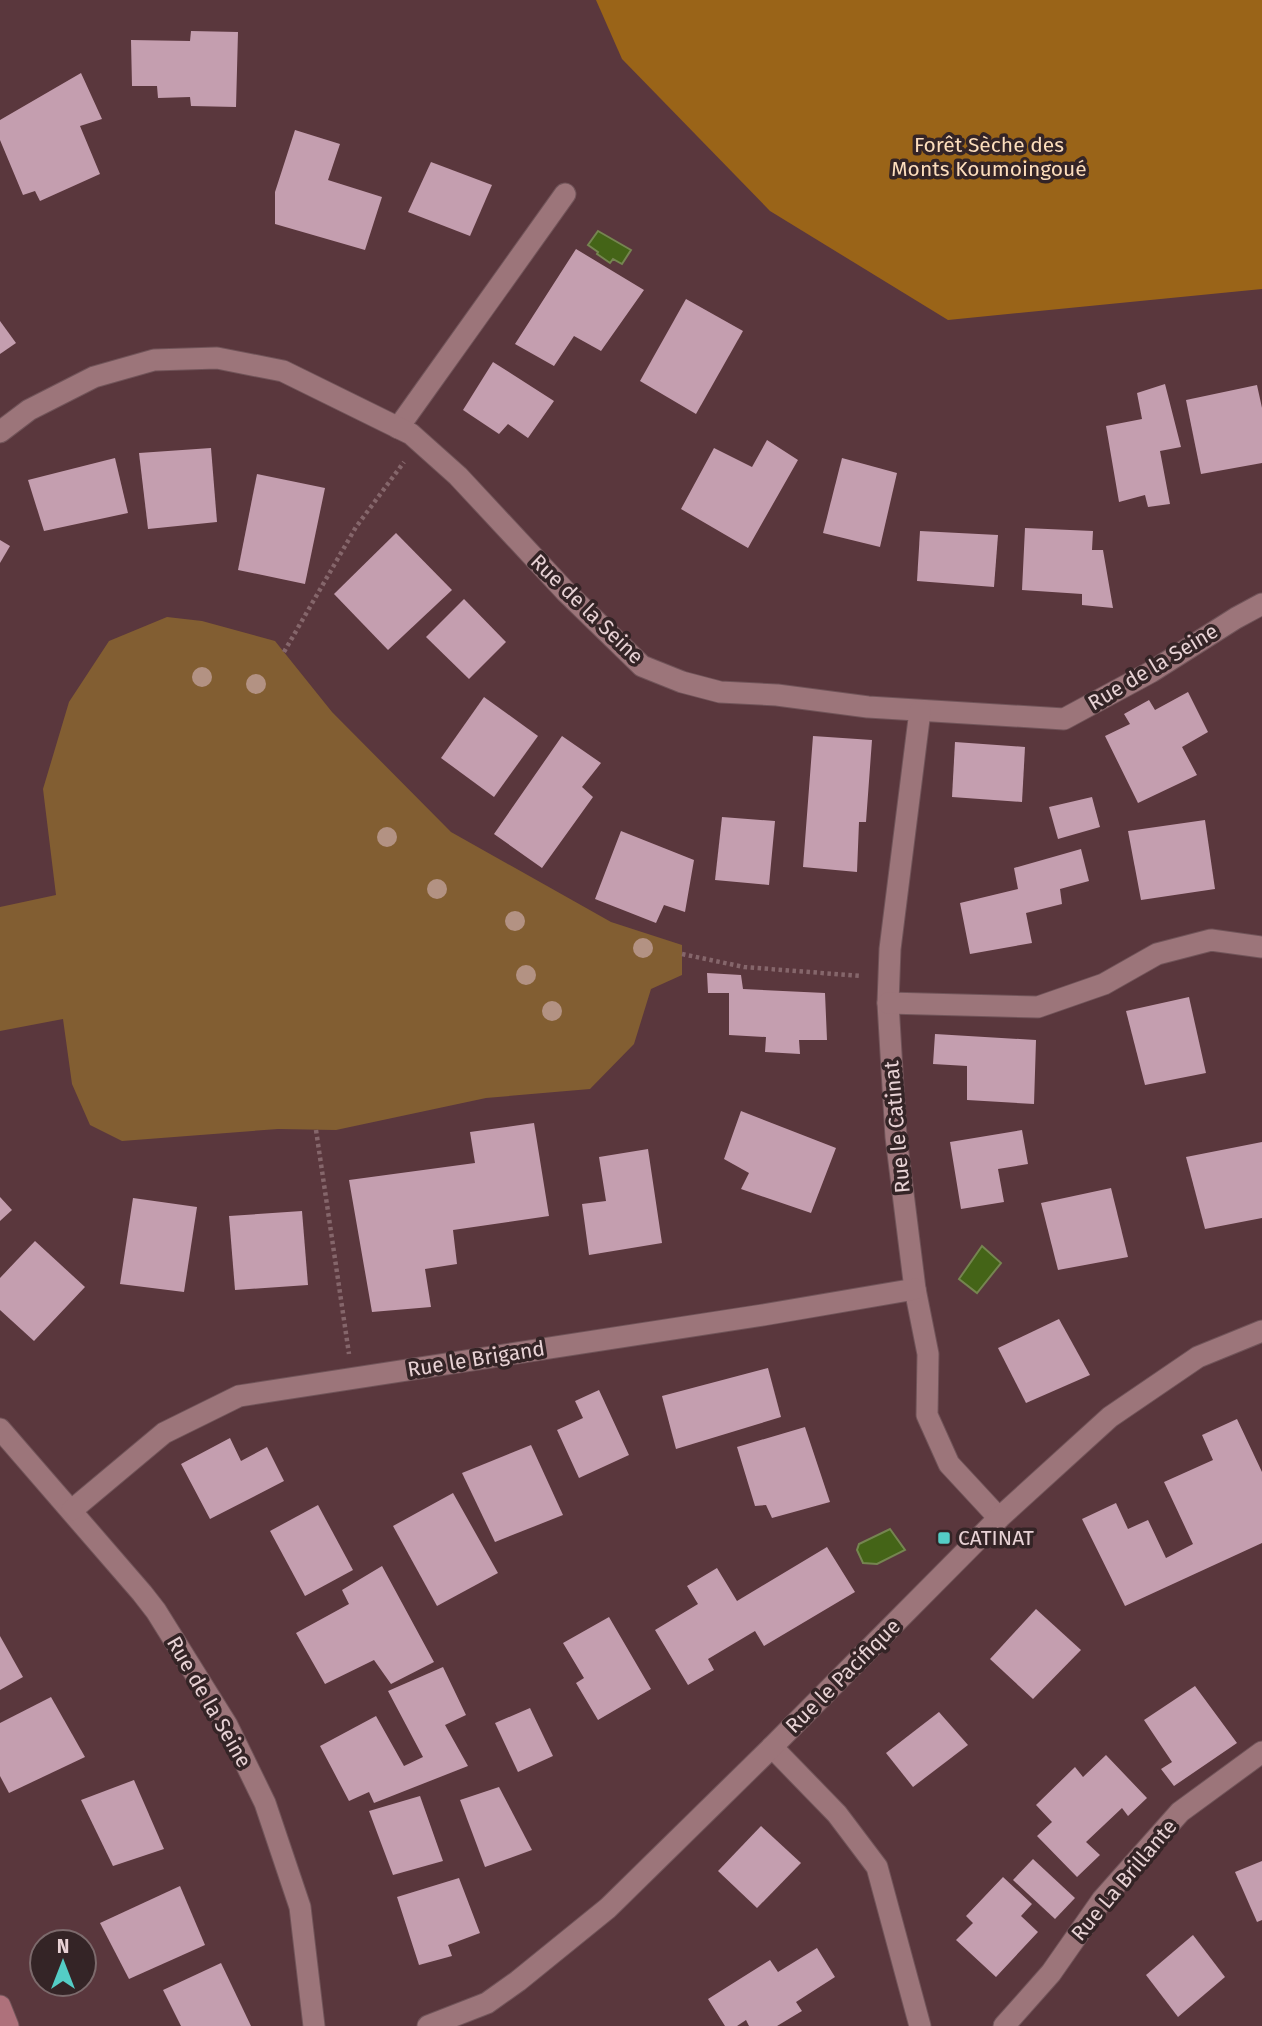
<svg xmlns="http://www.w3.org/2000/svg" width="1262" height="2026" viewBox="0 0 1262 2026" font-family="'Fira Sans',sans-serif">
  <rect width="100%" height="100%" fill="#5a373d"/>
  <path fill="#825e32" d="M167,617l35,4 73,20 57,71 119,120 160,90 71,23v30l-31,14 -17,55 -44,45 -104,9 -150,32 -58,-1 -156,12 -32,-16 -18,-41 -9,-65 -63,12v-124l56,-12 -13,-106 26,-87 40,-61z"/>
  <path fill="#9a6418" d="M596,0h666v289l-314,31 -178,-109 -148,-152z"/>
  <g fill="#446417" stroke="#758550" stroke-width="2">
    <path d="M598,231l33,19 -9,14 -9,-5 -3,4 -13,-9 1,-2 -10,-7z"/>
    <path d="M982,1246l19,17 -24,30 -18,-14z"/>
    <path d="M890,1529l15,21 -28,14 -14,-1 -6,-13 2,-6z"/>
  </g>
  <g fill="#c49eaf">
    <path d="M191,31l47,1 -2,75 -45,-1 -1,-9 -32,1 -1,-12h-25l-1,-46 59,1z"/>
    <path d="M81,73l21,46 -22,7 20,48 -60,27 -5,-10 -12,4 -23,-55v-20z"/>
    <path d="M295,130l45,14 -12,36 54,17 -17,53 -90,-26v-32z"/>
    <path d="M431,162l61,23 -22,51 -62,-24z"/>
    <path d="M576,249l68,41 -43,61 -27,-15 -20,30 -39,-22z"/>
    <path d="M686,299l57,32 -47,83 -56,-33z"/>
    <path d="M0,321l16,22 -16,11z"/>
    <path d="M493,362l61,39 -26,37 -20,-14 -9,10 -36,-24z"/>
    <path d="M1165,384l16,63 -21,4 10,53 -22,3 -3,-12 -26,7 -13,-76 36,-7 -5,-26z"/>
    <path d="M1257,385l5,23v55l-61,11 -15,-74z"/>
    <path d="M767,440l31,20 -50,88 -67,-39 33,-61 38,19z"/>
    <path d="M211,448l6,74 -69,7 -9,-76z"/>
    <path d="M115,458l13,55 -84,18 -16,-51z"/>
    <path d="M842,458l55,15 -17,74 -57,-14z"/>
    <path d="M257,474l68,14 -20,96 -67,-14z"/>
    <path d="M1025,528l68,3 -1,19h11l10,58 -31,-3v-11l-60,-4z"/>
    <path d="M920,531l78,4 -4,52 -77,-6z"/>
    <path d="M396,533l56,57 -64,60 -54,-56z"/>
    <path d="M0,540l10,6 -10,17z"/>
    <path d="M464,599l42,43 -37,37 -43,-42z"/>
    <path d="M1188,692l20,40 -26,15 15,28 -59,28 -33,-67 25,-12 -6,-10 25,-14 6,10z"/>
    <path d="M484,697l54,39 -44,61 -53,-39z"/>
    <path d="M562,736l39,27 -19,24 11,10 -51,71 -48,-34z"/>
    <path d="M813,736l59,4 -6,82h-7l-2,50 -54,-5z"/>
    <path d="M955,742l70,5 -3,55 -70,-5z"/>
    <path d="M1092,797l8,30 -42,12 -9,-32z"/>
    <path d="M722,817l53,4 -6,64 -54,-5z"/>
    <path d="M1205,820l10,69 -74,11 -13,-69z"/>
    <path d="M621,831l73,29 -9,52 -21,-7 -8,18 -61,-24z"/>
    <path d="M1081,849l8,32 -29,8 2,15 -36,9 6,30 -62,11 -10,-51 58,-14 -4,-21z"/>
    <path d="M707,973l34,2 2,14 82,4 2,47h-28l1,14 -35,-2 1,-15 -37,-2v-42h-21z"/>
    <path d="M1189,997l17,76 -61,12 -19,-74z"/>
    <path d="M935,1034l101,6 -2,64 -67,-4v-34l-34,-2z"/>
    <path d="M741,1111l95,37 -25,65 -70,-24 8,-16 -25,-14z"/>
    <path d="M534,1123l15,93 -96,14 4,34 -32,5 6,38 -59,5 -23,-132 126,-17 -5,-31z"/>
    <path d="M1022,1130l6,34 -30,5 6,33 -43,7 -11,-67z"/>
    <path d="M1262,1142v76l-57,11 -19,-72z"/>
    <path d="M648,1149l14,94 -73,12 -7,-51 24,-3 -7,-44z"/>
    <path d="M1111,1188l17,69 -70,13 -17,-67z"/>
    <path d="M0,1197l12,13 -12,11z"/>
    <path d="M133,1198l64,9 -13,85 -64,-8z"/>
    <path d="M302,1211l6,74 -73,5 -6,-74z"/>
    <path d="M35,1241l50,46 -51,54 -34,-31v-32z"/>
    <path d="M1059,1319l31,56 -64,28 -28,-55z"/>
    <path d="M768,1368l13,49 -105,32 -14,-53z"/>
    <path d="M599,1390l30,65 -50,23 -22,-48 26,-12 -8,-17z"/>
    <path d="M1237,1419l25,53v71l-137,63 -43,-87 34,-16 12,26 20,-9 18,38 27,-14 -29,-62 49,-22 -11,-25z"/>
    <path d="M805,1427l25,75 -58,16 -6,-13 -11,1 -18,-59z"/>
    <path d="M230,1438l11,23 26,-14 17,34 -74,38 -29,-55z"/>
    <path d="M531,1445l32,70 -68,27 -33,-69z"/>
    <path d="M453,1493l45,80 -61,33 -44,-80z"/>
    <path d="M318,1505l35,65 -48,26 -35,-65z"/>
    <path d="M827,1547l28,45 -91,54 -9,-15 -47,28 6,11 -26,15 -33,-55 43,-26 -11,-18 30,-18 20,33z"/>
    <path d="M382,1566l52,96 -43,22 -17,-24 -49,24 -29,-51 53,-29 -7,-14z"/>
    <path d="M1036,1609l45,41 -48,49 -43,-40z"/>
    <path d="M609,1617l42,72 -53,31 -22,-37 8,-5 -21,-35z"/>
    <path d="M0,1636l23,41 -23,13z"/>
    <path d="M443,1667l23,48 -21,10 23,41 -94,37 -5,-11 -20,9 -29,-55 56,-30 28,50 19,-9 -35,-66z"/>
    <path d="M1195,1686l42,57 -63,43 -13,-17 11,-7 -28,-42z"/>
    <path d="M51,1697l34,60 -76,36 -9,-17v-53z"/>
    <path d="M530,1708l23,48 -35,16 -23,-49z"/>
    <path d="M939,1712l29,33 -55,42 -27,-34z"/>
    <path d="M1106,1755l41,43 -19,18 -6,-8 -36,34 14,13 -23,22 -40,-41 15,-14 -16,-17 39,-38 8,10z"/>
    <path d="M134,1780l30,69 -51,17 -32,-66z"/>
    <path d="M499,1787l33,63 -47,17 -25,-67z"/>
    <path d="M420,1796l23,65 -50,14 -24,-64z"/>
    <path d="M761,1826l40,37 -44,45 -39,-37z"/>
    <path d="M1033,1859l42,39 -20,21 -42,-39z"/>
    <path d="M1262,1861v59l-5,2 -22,-50z"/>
    <path d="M1003,1877l29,27 -11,12 17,16 -42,45 -40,-37 17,-17 -7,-7z"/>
    <path d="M459,1878l21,55 -32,12 4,11 -33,9 -22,-68z"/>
    <path d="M180,1886l25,59 -76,34 -29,-56z"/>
    <path d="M1193,1935l32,42 -47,40 -32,-42z"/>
    <path d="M817,1948l18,29 -39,25 6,9 -25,15h-28l-3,-6 -9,6h-12l-17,-27 62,-39 8,12z"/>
    <path d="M221,1963l30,63h-70l-18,-36z"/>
  </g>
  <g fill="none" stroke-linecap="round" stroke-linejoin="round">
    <defs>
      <g id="street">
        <path d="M398,428l167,-234"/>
        <path d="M0,432l29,-22 65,-33 60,-17 63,-2 66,13 128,63 47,42 108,116 76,74 40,16 38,10 57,3 91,12 196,12 87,-47 85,-54 26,-14"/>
        <path d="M920,711l-30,238 -2,54 8,134 19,152 13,65 -1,61 22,49 50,54"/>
        <path d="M888,1003l150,4 66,-23 53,-30 54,-14 51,7"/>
        <path d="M0,1429l142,164 14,18 71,114 38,78 35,104 14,119"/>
        <path d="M72,1510l92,-77 75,-37 524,-81 152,-26"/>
        <path d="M772,1747l65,67 40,53 43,159"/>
        <path d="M428,2026l59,-23 31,-22 90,-73 164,-161 227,-229 111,-101 88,-60 64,-26"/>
        <path d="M1004,2026l47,-53 51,-73 78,-88 82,-60"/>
      </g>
      <path id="secondary" d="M0,2006l8,20"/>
    </defs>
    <use href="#street" stroke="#715459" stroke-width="23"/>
    <use href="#secondary" stroke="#715459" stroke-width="23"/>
    <g stroke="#85666b" stroke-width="4.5" stroke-dasharray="3.5 3.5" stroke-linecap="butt">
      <path d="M284,652l72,-125 48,-65"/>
      <path d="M682,954l62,13 117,9"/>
      <path d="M316,1130l33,224"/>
    </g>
    <use href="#street" stroke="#9c757a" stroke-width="21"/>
    <use href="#secondary" stroke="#ae717b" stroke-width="21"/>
  </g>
  <g fill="#b39283">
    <circle cx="202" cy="677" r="10"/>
    <circle cx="256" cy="684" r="10"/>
    <circle cx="387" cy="837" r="10"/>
    <circle cx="437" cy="889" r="10"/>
    <circle cx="515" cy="921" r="10"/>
    <circle cx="643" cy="948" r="10"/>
    <circle cx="526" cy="975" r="10"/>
    <circle cx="552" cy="1011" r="10"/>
  </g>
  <rect fill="#54cdc6" stroke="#342426" stroke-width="2.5" x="937" y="1531" width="14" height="14" rx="3.5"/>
  <g text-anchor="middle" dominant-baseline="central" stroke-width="7" stroke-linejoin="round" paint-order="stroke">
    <g font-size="21" fill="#fcddbc" stroke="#342426">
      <text x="989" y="145">Forêt Sèche des<tspan x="989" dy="24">Monts Koumoingoué</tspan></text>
    </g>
    <g font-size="21" fill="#e8d2d5" stroke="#342426">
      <text transform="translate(587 609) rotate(44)">Rue de la Seine</text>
      <text transform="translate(1153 667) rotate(-31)">Rue de la Seine</text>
      <text transform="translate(897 1127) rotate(-95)">Rue le Catinat</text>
      <text transform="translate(476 1359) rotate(-9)">Rue le Brigand</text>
      <text transform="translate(843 1676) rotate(-45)">Rue le Pacifique</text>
      <text transform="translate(209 1702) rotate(60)">Rue de la Seine</text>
      <text transform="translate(1124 1880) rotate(-50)">Rue La Brillante</text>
    </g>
    <g font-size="21" fill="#e8d2d5" stroke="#342426" text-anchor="start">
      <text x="958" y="1538">CATINAT</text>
    </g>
  </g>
  <g transform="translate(63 1963)"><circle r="33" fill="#342426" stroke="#7c6a6c" stroke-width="2"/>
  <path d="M0-5L12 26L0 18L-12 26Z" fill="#54cdc6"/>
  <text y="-10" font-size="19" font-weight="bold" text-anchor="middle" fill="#e8d2d5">N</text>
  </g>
</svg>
